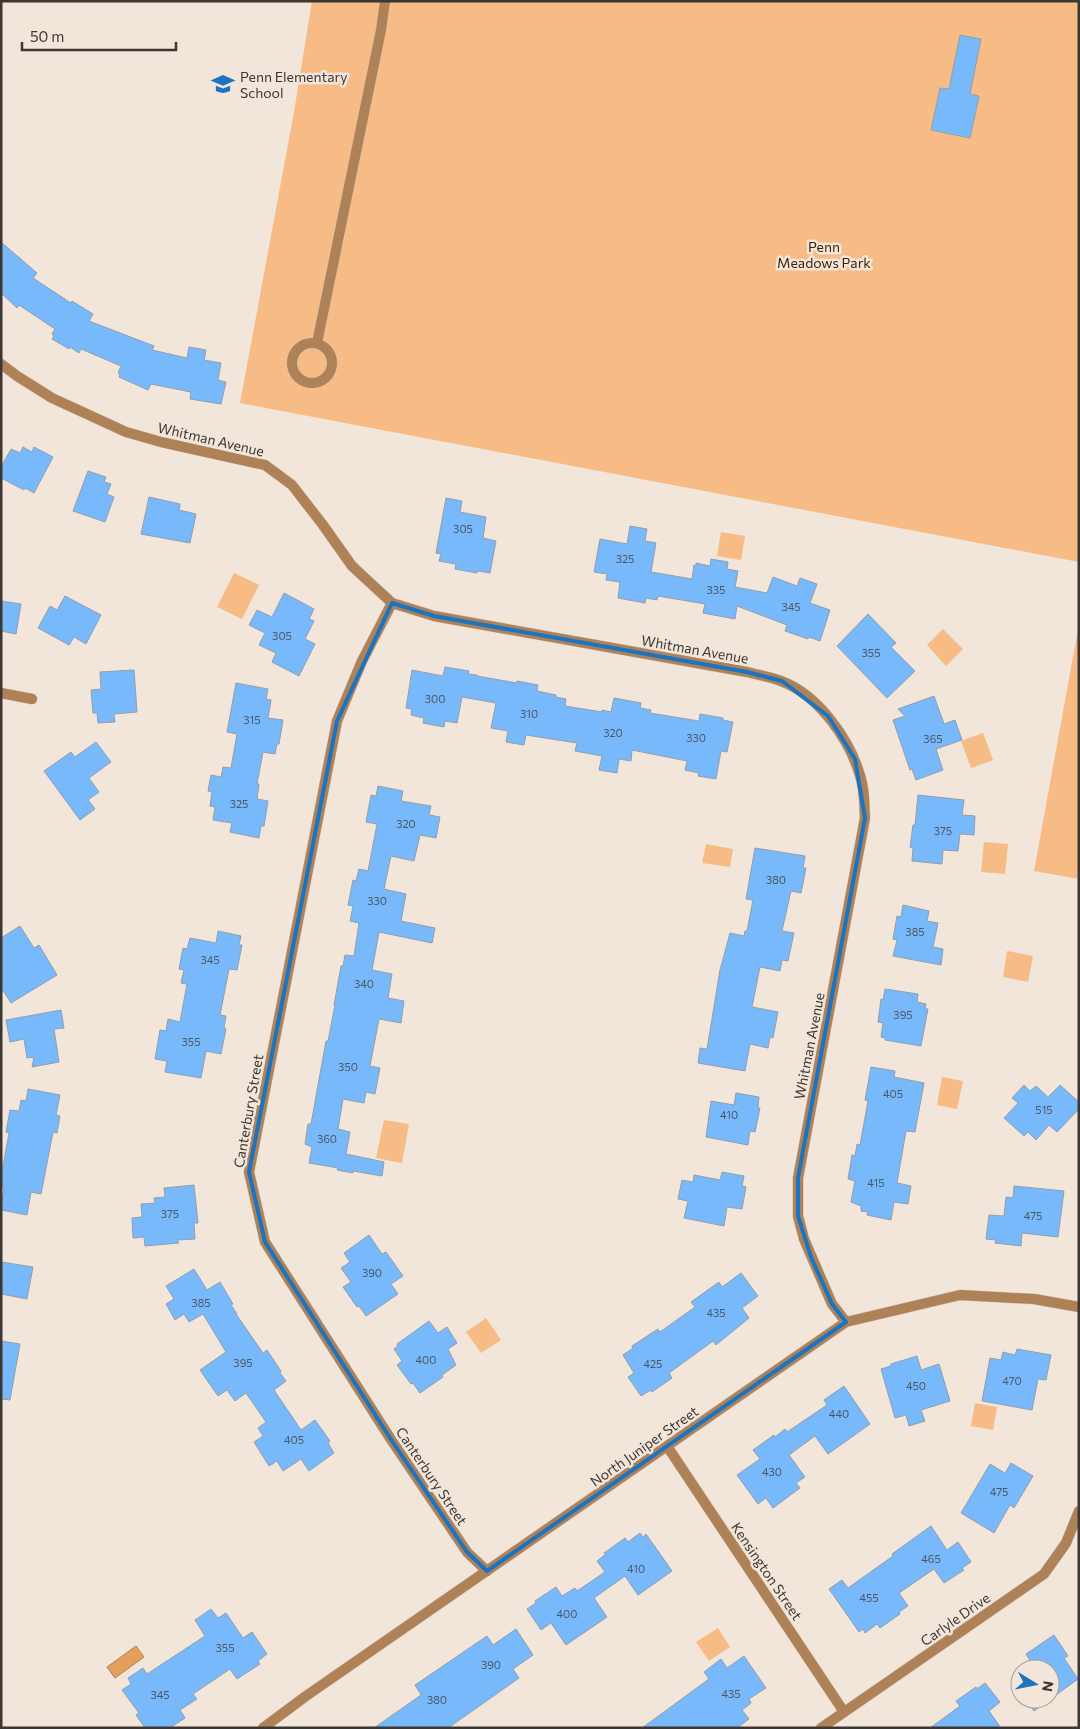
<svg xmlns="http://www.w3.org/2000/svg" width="1080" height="1729" viewBox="0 0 1080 1729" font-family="Commissioner,sans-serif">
  <rect width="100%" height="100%" fill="#f2e5d9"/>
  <g fill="#f7bc85">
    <path d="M312,1h767v561l-839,-159 54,-291z"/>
    <path d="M721,532l24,4 -4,24 -24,-4z"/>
    <path d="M234,573l25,12 -17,34 -25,-12z"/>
    <path d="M1079,624v255l-45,-8z"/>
    <path d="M943,629l20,20 -17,17 -19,-21z"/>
    <path d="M983,733l10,27 -22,8 -10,-27z"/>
    <path d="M984,842l24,2 -3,30 -24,-2z"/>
    <path d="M706,844l27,5 -3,18 -28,-4z"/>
    <path d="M1007,951l26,5 -5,26 -25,-5z"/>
    <path d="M942,1077l21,4 -6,28 -20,-4z"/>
    <path d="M384,1120l25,4 -7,39 -26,-5z"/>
    <path d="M486,1318l15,22 -20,13 -15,-21z"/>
    <path d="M975,1403l22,4 -4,23 -22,-4z"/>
    <path d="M718,1628l12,19 -21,14 -13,-19z"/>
  </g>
  <path fill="#e39f5b" stroke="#b1804f" d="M136,1646l8,11 -29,21 -8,-11z"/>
  <g fill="#78b9fc" stroke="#939eaa">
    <path d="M960,35l21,4 -11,55 9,2 -9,42 -39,-8 9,-42 9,1z"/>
    <path d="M1,242l36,31 -4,5 38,25 1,-2 21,13 -4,7 65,25 -2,4 35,8 2,-11 17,3 -2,10 17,3 -3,17 8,2 -5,22 -31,-5 1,-7 -40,-8 -3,6 -29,-13 1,-4h-2l3,-7 -40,-17 -2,4 -9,-6 -1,2 -17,-10 2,-3 -2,-2 3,-5 -36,-24 -2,3 -16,-15z"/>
    <path d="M23,447l9,5 2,-5 19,10 -19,36 -9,-5 -1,2 -23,-12v-11l10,-18 9,4z"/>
    <path d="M88,471l18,6 -2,5 7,2 -4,10 7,3 -9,25 -32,-11z"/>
    <path d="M149,497l31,7 -1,6 17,4 -6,29 -49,-9z"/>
    <path d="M446,498l16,3 -2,11 26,5 -3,21 13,3 -6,32 -12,-2 -1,2 -22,-4 1,-5 -17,-3 2,-7 -5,-1z"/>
    <path d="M630,526l17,3 -2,12 11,2 -5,29 41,7 2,-14 2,1v-3l14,3 1,-7 17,3 -1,7 11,2 -3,16 32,6 6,-16 24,9 3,-8 17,6 -7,19 20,7 -10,31 -11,-4 -1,2 -23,-8 2,-6 -50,-19 -2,13 -32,-6 2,-9 -47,-8 -1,4 -11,-2 -1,5 -27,-5 2,-16 -14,-2 1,-6 -13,-2 6,-33 27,5z"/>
    <path d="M284,593l30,16 -5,10 5,2 -9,18 10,5 -16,32 -27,-14 4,-9 -17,-8 6,-12 -16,-8 8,-15 15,7z"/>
    <path d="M65,596l36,19 -15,29 -12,-7 -5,8 -31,-17 12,-22 7,4z"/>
    <path d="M1,601l20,3 -5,30 -15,-3z"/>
    <path d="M868,614l28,29 -5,4 24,24 -28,27 -50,-52z"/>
    <path d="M445,667l24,4 -1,3 9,1v1l40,7v-2l21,4 -1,6 19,4v2l10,2 -1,7 37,6v-2l9,2 3,-14 27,5 -1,5 11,2 -1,3 49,8 1,-7 23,4v2l10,2 -6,30 -6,-1 -5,28 -18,-3 1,-3 -14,-3 2,-9 -55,-11 -1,11 -12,-2 -2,14 -18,-3 3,-14 -27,-5 2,-8 -51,-8 -2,10 -18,-3 2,-11 -17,-3 5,-25 -34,-6 -5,26 -12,-2 -1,6 -21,-4 1,-5 -13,-3 1,-6 -6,-1 6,-38 31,6z"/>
    <path d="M134,670l3,42 -23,2 1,8 -17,1 -1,-10h-4l-2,-23 10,-1 -1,-17z"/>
    <path d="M236,683l32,6 -2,10 5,1 -3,18 15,2 -4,24h-2l-2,10 -12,-2 -6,32h2l-2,15 11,2 -4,25h-3l-2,12 -29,-6 2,-9 -19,-3 2,-13 -5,-1 2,-14 -4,-1 3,-16 10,2 2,-10 8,1 6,-34 -10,-2z"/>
    <path d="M934,696l10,28 11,-4 7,20 -26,9 7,21 -27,10 -4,-11 -2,1 -17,-50 12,-4 -7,-7z"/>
    <path d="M96,742l15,20 -22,16 10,14 -11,8 7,9 -15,11 -36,-49 27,-19 4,5z"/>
    <path d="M378,786l25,5 -2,10 30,5 -2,9 11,2 -4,21 -16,-3 -6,26 -23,-5 -7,33 22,5 -5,27 34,7 -3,15 -53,-11 -7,38 20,4 -4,24 16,3 -3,22 -22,-4 -9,47 10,2 -5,26 -9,-2 -2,11 -21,-4 -5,30 12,3 -4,22 38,8 -2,14 -29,-5v2l-16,-3 1,-2 -29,-5 3,-16 -7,-3 3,-20h3l15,-83h2l7,-36h-1l7,-39h2l2,-11 9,1 5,-33 -9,-2 3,-15 -5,-1 5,-25 3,1 3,-12 9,2 9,-47 -11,-2 5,-27 5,1z"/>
    <path d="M918,795l46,5 -2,15 13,1 -1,19 -14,-1 -2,17 -15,-1 -1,14 -30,-3 1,-13 -3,-1 3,-22h2z"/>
    <path d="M755,848l50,8 -2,12h3l-5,25 -10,-2 -9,40 12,2 -6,28 -6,-1 -2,11 -20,-4 -8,40 26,5 -5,26 -3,-1 -2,11 -18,-4 -5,27 -47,-8 2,-15 7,1 13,-79 10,-37 14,3 1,-5h2l6,-31 -7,-1z"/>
    <path d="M903,905l26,6 -2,10 11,2 -5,24 10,2 -2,16 -48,-9 4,-16 -4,-1 4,-23 4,1z"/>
    <path d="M20,926l14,22 5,-3 18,30 -46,28 -10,-16v-49z"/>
    <path d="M218,931l23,5 -2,9h3l-5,25 -8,-1 -9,46 6,1 -2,12 2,1 -5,25 -15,-3 -5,27 -36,-6 2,-11 -12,-2 5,-29 6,1 2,-12 12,3 7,-38 -6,-1 3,-13 -5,-1 4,-21 4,1 3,-11 26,5z"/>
    <path d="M885,989l33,5 -1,8 9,2 -1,5h3l-7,37 -36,-6v-2l-4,-1 2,-14 -5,-1 3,-23 2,1z"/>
    <path d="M61,1010l3,18 -10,1 5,33 -27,5 2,-10 -7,1 -3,-19 -14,3 -4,-22z"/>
    <path d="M871,1067l24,4 -1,6 30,6 -9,49 -9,-1 -9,52 14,3 -3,18 -14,-2 -3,18 -24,-5 1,-3 -7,-1v-5l-10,-4 4,-21 -7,-2 4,-24 3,1 2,-12 3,1 8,-44 -3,-1z"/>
    <path d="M1024,1085l6,6 6,-5 12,11 12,-12 19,17v7l-22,23 -8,-7 -13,15 -8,-8 -4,4 -20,-18 14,-15 -6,-5z"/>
    <path d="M28,1089l32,6 -4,20 4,1 -3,17 -4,-1 -12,62 -10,-2 -4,23 -26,-5 3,-23 -3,-1v-20h2l6,-33 -3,-1 4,-22 9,1 2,-11 5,1z"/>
    <path d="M736,1093l23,4 -1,11h2l-5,24 -5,-1 -2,14 -42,-8 5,-36 23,4z"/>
    <path d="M722,1172l22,4 -2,10 4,1 -4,22 -15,-2 -3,19 -40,-8 4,-17 -10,-2 4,-19 11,2 1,-7 26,5z"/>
    <path d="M194,1185l4,38h-4l1,16 -18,1 2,3 -34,3 -1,-9 -11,1 -1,-20 10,-1 -1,-13 14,-1 -1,-5 11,-1 -1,-9z"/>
    <path d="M1014,1186l50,5 -6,46 -36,-4 -1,13 -26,-3 1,-3 -10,-1 3,-24 15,1 2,-19 7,1z"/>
    <path d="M369,1235l13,19 4,-2 17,24 -12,8 7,10 -32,22 -7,-10 -2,1 -14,-20 8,-5 -10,-14 9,-6 -6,-9z"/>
    <path d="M1,1262l32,5 -6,32 -26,-5z"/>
    <path d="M194,1269l13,21 13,-8 13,22 -2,1 6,9h-1l27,39 4,-3 14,21 -1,2 6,8 -12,9 27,40 14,-10 15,21 -2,2 6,10 -25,18 -8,-12 -18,12 -6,-10 -8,5 -15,-24 9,-6 -5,-8 8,-6 -20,-29 -11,8 -8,-11 -9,6 -18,-26 26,-18 -23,-38 -14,8 -5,-8 -9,6 -9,-16 8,-5 -8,-13z"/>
    <path d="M741,1273l17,23 -16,12 7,10 -33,27 -3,-4 -44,32 3,5 -20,14 -1,-2 -10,6 -13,-19 6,-4 -11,-18 10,-7 -1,-2 26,-17 2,3 35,-25 -4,-5 28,-20 3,5z"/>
    <path d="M429,1321l9,12 9,-6 10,16 -9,6 8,16 -14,10 1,2 -23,16 -7,-10 -2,1 -14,-19 5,-4 -8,-12 4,-3 -1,-2z"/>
    <path d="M1,1341l19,3 -10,56 -9,-1z"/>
    <path d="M1017,1349l34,6 -5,25 -8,-1 -6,31 -50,-9 8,-43 11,2 2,-8 12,3z"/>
    <path d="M917,1356l4,14 18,-6 11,37 -29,9 4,11 -16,5 -3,-11 -11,3 -14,-49 10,-3v-2z"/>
    <path d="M844,1386l26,38 -42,30 -13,-18 -26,19 16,22 -9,6 4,5 -27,20 -7,-10 -8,6 -21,-29 23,-16 -7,-9 21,-15 1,2 10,-8 2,3 40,-27 -3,-5z"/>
    <path d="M1011,1463l22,13 -19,32 -4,-3 -16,28 -33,-20 29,-49 15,9z"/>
    <path d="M931,1526l16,24 11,-8 13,20 -9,6 2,2 -20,13 -10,-14 -35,24 9,13 -9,6 1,2 -20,14 -3,-4 -12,9 -2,-4 -4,3 -30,-43 13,-9 6,8 45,-32 -1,-2z"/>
    <path d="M640,1533l3,4 3,-3 26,37 -34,24 -13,-19 -31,22 13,19 -41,28 -15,-22 -10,7 -14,-21 9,-6 -1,-2 21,-14 6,9 13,-8 2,3 28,-19 -8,-11 9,-7 -2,-1 21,-15 3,4z"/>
    <path d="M211,1609l7,9 8,-5 17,25 9,-6 15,22 -9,7 2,3 -23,15 -7,-10 -37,25 4,5 -17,11 5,8 -15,10h-25l-9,-13 3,-2 -17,-23 9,-6 -3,-6 15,-10 4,6 58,-38 -10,-16z"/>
    <path d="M516,1629l17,26 -20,14 6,9 -51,36 -20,14h-74l47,-33 -6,-10 72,-49 6,9z"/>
    <path d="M1054,1635l14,21 -4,2 14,21 -44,32 -8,-12h24v-30h-15l-9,-15z"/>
    <path d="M744,1656l22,32 -17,11 2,4 -9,7 7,9 -12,9h-95l67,-49 -5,-7 17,-13 6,9z"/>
    <path d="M985,1683l15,19 -11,9 12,17h-71l30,-22 -4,-5 20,-14 1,2z"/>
  </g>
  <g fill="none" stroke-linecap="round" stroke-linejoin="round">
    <defs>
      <g id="service">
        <path d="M317,343l64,-313 4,-29"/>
        <circle cx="312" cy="363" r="20"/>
      </g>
      <g id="minor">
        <path d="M1,364l16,12 35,22 74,34 35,10 104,23 27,20 31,40 29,41 40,37 42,13 313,56c11,3 23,5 34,9 38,14 70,60 80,98 4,13 3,26 4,39l-67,360v38l6,23 28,65 14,18"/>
        <path d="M392,603l-30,58 -25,60 -88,451 16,70 125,196 77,114 20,19"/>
        <path d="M1,693l31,6"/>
        <path d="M667,1446l177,266"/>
        <path d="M263,1728l43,-32 540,-374 114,-27 74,4 45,8"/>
        <path d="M821,1728l223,-154 22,-31 13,-32"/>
      </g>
    </defs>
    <use href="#service" stroke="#cec2b8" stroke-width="11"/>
    <use href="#minor" stroke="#cec2b8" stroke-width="11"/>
    <use href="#service" stroke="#ae8157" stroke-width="10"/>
    <use href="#minor" stroke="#ae8157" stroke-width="10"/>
  </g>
  <path fill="none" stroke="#1b74c1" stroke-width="4" stroke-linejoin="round" d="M392,603l42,13 313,56 35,9 46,35 27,43 10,59 -67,360v38l13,41 21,47 14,18 -359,249 -20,-19 -77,-114 -125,-196 -16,-70 88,-451z"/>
  <defs>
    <symbol id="school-bare" viewBox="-9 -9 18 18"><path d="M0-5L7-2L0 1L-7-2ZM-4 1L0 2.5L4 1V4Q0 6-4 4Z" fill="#1b74c1" stroke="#f2e5d9" stroke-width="2.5" paint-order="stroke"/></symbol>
  </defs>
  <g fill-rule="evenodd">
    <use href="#school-bare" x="207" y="68" width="32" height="32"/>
  </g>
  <g text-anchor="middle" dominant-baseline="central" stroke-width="5" stroke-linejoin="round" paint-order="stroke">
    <g font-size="11" fill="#4c5865">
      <text x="463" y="528">305</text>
      <text x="625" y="558">325</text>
      <text x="716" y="589">335</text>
      <text x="791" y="606">345</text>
      <text x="282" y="635">305</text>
      <text x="871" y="652">355</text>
      <text x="435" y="698">300</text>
      <text x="529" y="713">310</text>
      <text x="252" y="719">315</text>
      <text x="613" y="732">320</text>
      <text x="696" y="737">330</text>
      <text x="933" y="738">365</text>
      <text x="239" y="803">325</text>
      <text x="406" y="823">320</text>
      <text x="943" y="830">375</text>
      <text x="776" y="879">380</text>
      <text x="377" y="900">330</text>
      <text x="915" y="931">385</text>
      <text x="210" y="959">345</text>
      <text x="364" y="983">340</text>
      <text x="903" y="1014">395</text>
      <text x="191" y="1041">355</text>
      <text x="348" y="1066">350</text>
      <text x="893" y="1093">405</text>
      <text x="1044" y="1109">515</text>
      <text x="729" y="1114">410</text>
      <text x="327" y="1138">360</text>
      <text x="876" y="1182">415</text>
      <text x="170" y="1213">375</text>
      <text x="1033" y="1215">475</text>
      <text x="372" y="1272">390</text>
      <text x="201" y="1302">385</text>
      <text x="716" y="1312">435</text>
      <text x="426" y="1359">400</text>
      <text x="243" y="1362">395</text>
      <text x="653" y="1363">425</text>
      <text x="1012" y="1380">470</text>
      <text x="916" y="1385">450</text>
      <text x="839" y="1413">440</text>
      <text x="294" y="1439">405</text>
      <text x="772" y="1471">430</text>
      <text x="999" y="1491">475</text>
      <text x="931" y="1558">465</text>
      <text x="636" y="1568">410</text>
      <text x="869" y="1597">455</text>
      <text x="567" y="1613">400</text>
      <text x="225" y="1647">355</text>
      <text x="491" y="1664">390</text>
      <text x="731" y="1693">435</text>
      <text x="160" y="1694">345</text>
      <text x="437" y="1699">380</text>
    </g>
    <g font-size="14" fill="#3d3733" stroke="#f2e5d9" text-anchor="start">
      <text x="240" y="76">Penn Elementary<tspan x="240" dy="16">School</tspan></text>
    </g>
    <g font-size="14" fill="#3f2406" stroke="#f2e5d9">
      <text x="824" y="246">Penn<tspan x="824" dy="16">Meadows Park</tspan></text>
    </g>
    <g font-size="14" fill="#3d3733" stroke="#f2e5d9">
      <text transform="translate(211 439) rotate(13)">Whitman Avenue</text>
      <text transform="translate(695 649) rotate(10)">Whitman Avenue</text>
      <text transform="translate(809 1046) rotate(-79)">Whitman Avenue</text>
      <text transform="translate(248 1111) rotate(-80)">Canterbury Street</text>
      <text transform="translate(644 1446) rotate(-35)">North Juniper Street</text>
      <text transform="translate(432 1476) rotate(56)">Canterbury Street</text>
      <text transform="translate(767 1571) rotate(56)">Kensington Street</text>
      <text transform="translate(955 1619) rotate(-35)">Carlyle Drive</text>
    </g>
  </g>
  <rect width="1080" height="1729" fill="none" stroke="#3d3733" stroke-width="5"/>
  <g transform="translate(1035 1684) rotate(100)"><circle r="24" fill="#f2e5d9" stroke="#aa9f97"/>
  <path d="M0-4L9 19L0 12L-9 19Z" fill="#1b74c1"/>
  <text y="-8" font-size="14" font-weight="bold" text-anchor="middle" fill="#3d3733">N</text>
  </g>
  <path d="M22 42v8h154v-8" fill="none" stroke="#3d3733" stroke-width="2.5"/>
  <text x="30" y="42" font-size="15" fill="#3d3733" stroke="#f2e5d9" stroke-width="4" paint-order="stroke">50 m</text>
</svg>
